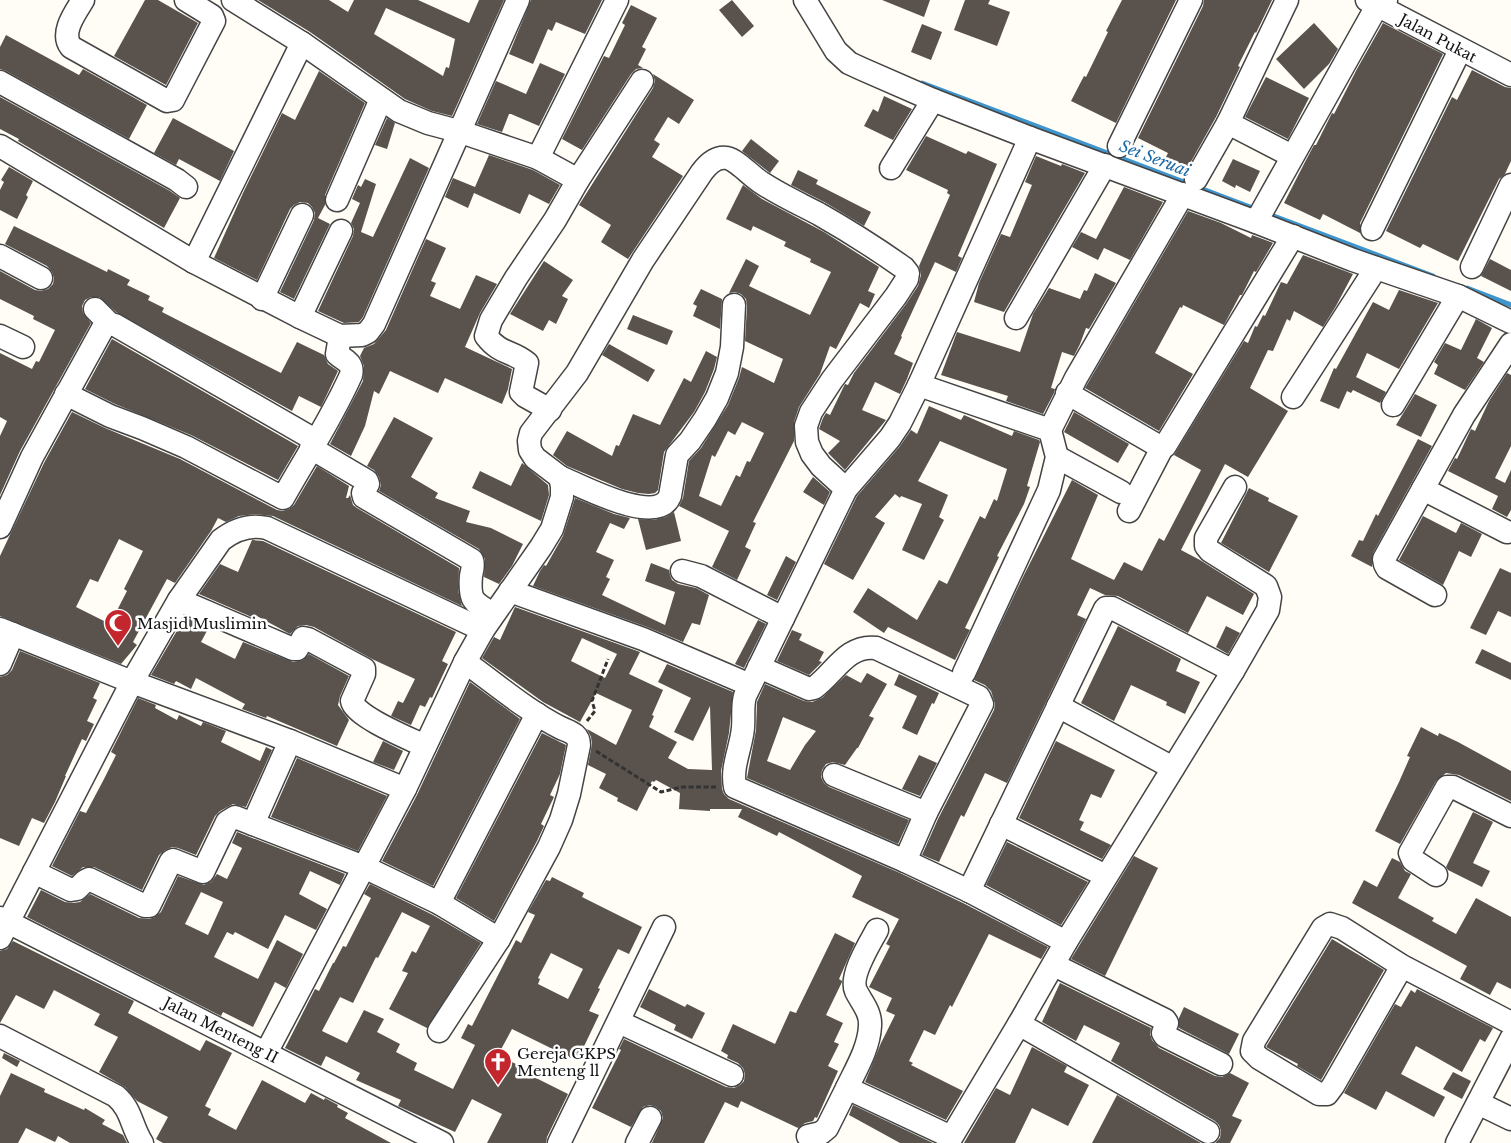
<svg xmlns="http://www.w3.org/2000/svg" width="1511" height="1143" viewBox="0 0 1511 1143" font-family="'Libre Baskerville',serif">
  <rect width="100%" height="100%" fill="#fffdf5"/>
  <g fill="none" stroke-linecap="round" stroke-linejoin="round">
    <g stroke="#3f96cf" stroke-width="5">
      <path d="M922,83l336,127"/>
      <path d="M1268,214l165,62"/>
      <path d="M1467,288l44,17"/>
    </g>
  </g>
  <g fill="#5a524d" fill-rule="evenodd">
    <path d="M145,0h13l40,23 -32,62 -52,-29z"/>
    <path d="M258,0h71l19,12 6,-12h64l51,23 10,-23h25l-52,116 -20,-5 -27,-12 -95,-67zM386,8l69,31 -6,29 -3,-1 -3,9 -69,-42z"/>
    <path d="M531,0h71l-17,34 -29,-12 -4,9 -4,-2 -15,35 -24,-10z"/>
    <path d="M732,0l22,26 -12,11 -23,-27z"/>
    <path d="M882,0h48l-6,17z"/>
    <path d="M965,0h25l-2,4 22,8 -13,34 -43,-16z"/>
    <path d="M1122,0h54l-60,123 -45,-22 13,-25 2,1 22,-45 -2,-1z"/>
    <path d="M1204,0h68l-16,33 -1,-1 -17,34 2,1 -24,50 -28,50 -22,-10 2,-4 -30,-15 65,-132z"/>
    <path d="M631,5l26,13 -15,29 4,2 -8,16 5,3 -7,1 -5,5 -49,76 -20,-11 42,-83 5,2 16,-33 -3,-2z"/>
    <path d="M1314,23l24,26 -9,15 -25,25 -28,-30z"/>
    <path d="M1383,23l60,31 -83,169v10l-37,-19 -3,6 -36,-17 21,-41 9,-17h2l16,-32 2,1 23,-45z"/>
    <path d="M922,24l20,8 -11,28 -20,-8z"/>
    <path d="M6,35l73,40 4,-6 64,36 -18,34 -123,-68 -6,-2v-22z"/>
    <path d="M540,63l25,11 -26,52 -28,-12h-2l-7,18 -25,-8 19,-43 30,13z"/>
    <path d="M1472,70l33,17 6,1v73l-6,13 -6,5 -41,82 -35,-17 -3,4 -34,-17 66,-134 5,3z"/>
    <path d="M319,71l46,32 -40,92v10l-7,13 12,6 -36,75 -14,-7 34,-72 1,-7 -3,-6 -4,-4 -8,-1 -6,3 -4,4 -33,71 -43,-22 29,-65 39,-80 13,7z"/>
    <path d="M653,74l41,26 -15,24 -11,-7 -14,23 6,4 -8,13 31,19 -55,83 -27,-17 10,-17 -32,-20 74,-117 2,-7z"/>
    <path d="M1266,77l43,21 -21,41 -43,-22z"/>
    <path d="M884,96l28,13 -19,31 -29,-14 9,-17 5,3z"/>
    <path d="M0,97l170,94 10,7 -16,30 -146,-87 1,-2 -19,-10z"/>
    <path d="M173,118l61,33 -14,30 -41,-22 -3,6 -22,-12z"/>
    <path d="M387,118l8,5 -8,26 -12,-4z"/>
    <path d="M926,136l40,18 2,-3 29,13 -39,92 4,2 -6,14 -21,-10 -34,74 1,1 -8,17 19,9 -6,16 -7,15 -25,-12 -13,28 24,10 -41,50 -17,-17 12,-12 -21,-12 4,-11 3,-5 4,2 13,-27 2,-4 3,1 6,-12 52,-69 12,-18 3,-11 -2,-9 31,-71 -3,-2 1,-3 -42,-20z"/>
    <path d="M751,139l28,22 -9,12 -28,-22z"/>
    <path d="M489,155l44,15 27,15 -11,19 -20,-10 -9,20 -46,-21 -6,15 -23,-11 8,-19 22,9z"/>
    <path d="M1036,156l25,10 1,-2 23,9 -81,139 -30,-10 5,-19 22,-49 9,3 22,-52 -7,-3z"/>
    <path d="M410,158l19,10 -66,149 -4,5 -15,1 -26,-12 35,-75 1,-7 -3,-6 9,-20 -8,-4 6,-14 3,2 4,-8 11,5 -15,48 12,5z"/>
    <path d="M1233,159l27,12 -10,21 -14,-7 -1,3 -13,-7z"/>
    <path d="M9,167l24,14 -7,14 2,2 -11,22 -17,-9v-20l4,-8 -3,-2z"/>
    <path d="M798,170l20,10 -2,4 55,28 -7,14 -38,-23 -35,-18z"/>
    <path d="M743,185l19,14 62,33 55,35 -11,24 7,3 -6,14 -9,-5 -24,46 -6,-3 -10,28 -21,33 -5,15v19l-41,81 3,1 -11,24 6,3 -14,30 -25,-13 17,-36 -50,-25 4,-8 6,-37 12,-13 27,-43 11,-27 3,-11 32,16 9,-24 -38,-18 2,-35 -1,-7 -5,-5 -6,-2 -6,1 17,-34 13,7 -10,20 61,29 21,-43 -21,-10 1,-3 -27,-13 2,-4 -33,-16 -2,5 -25,-12zM742,422l22,11 -14,29 -3,-1 -7,16 -4,-2 -15,31 -22,-10 13,-41 3,2 13,-26 7,4z"/>
    <path d="M1124,187l39,15 -33,58 -26,-12 -6,12 -26,-13 9,-15 15,7z"/>
    <path d="M1188,211l33,12 30,15 1,-3 21,8 -17,29 -2,-1 -12,24h-2l-16,30 -41,-20 -1,3 -2,-1 -25,46 38,21 -34,57 -74,-43z"/>
    <path d="M14,226l93,46 1,-3 22,11 -3,5 23,11 -2,4 16,8 -2,4 119,61 16,-31 27,13 4,9 10,7 -17,36 -22,-11 -7,15 -176,-99 -17,-15h-8l-6,3 -3,6 1,7 8,10 -71,128 -20,44v-59l7,-15 -7,-4v-64l32,16 4,-8 3,1 16,-32 -22,-11 1,-3 -34,-17v-28l35,19 6,1 7,-2 5,-5 1,-6 -2,-6 -5,-6 -42,-22z"/>
    <path d="M426,239l20,9 -15,33 5,2 -6,13 30,13 16,-34 21,9 -17,29 -15,34 47,22 -4,20 -6,15 -57,-26 -7,15 -48,-22 -11,23 -5,-3 -9,35 -14,30 -21,-12 33,-63 1,-15 -4,-10 4,-8 10,-4 12,-14z"/>
    <path d="M1303,255l50,19 -17,32 -13,21 -29,-16 -4,10 -3,-2 -14,32 -5,-1 -18,38 38,23 -40,66 -23,-13 -44,86 19,10 54,34 -11,21 -36,-19 -19,37 -70,-37 -13,-1 -15,-7 -13,27 9,4 -79,164 -22,-10 -21,44 -3,-2 -22,47 -17,-7 16,-36 56,-109 1,-6 -4,-13 -6,-6 -11,-5 50,-105 48,-95 26,15 -27,64 43,21 10,-18 18,9 17,-33 5,3 37,-71 -27,-15 70,-114 4,2 7,-17 2,1 6,-12 2,1 16,-34 6,2z"/>
    <path d="M1490,259l21,11v21l-30,-15z"/>
    <path d="M544,261l29,19 -11,16 6,3 -12,25 -7,-4 -6,11 -33,-17z"/>
    <path d="M1095,273l21,10 -27,46 -3,-1 -6,16 -6,12 -12,-4 -11,36 4,1 -1,4 -11,21 -37,-13 2,-5 -67,-21 16,-43 63,20 13,-38 16,-26 31,11 4,-9 3,1z"/>
    <path d="M701,289l21,10 -2,30 -27,-13 4,-10 -4,-2z"/>
    <path d="M1399,290l39,13 -39,66 -32,-16 -11,24 30,15 -6,11 -27,-13 -2,3 -4,-2 -8,18 -19,-8 14,-33 2,1 37,-67 16,8z"/>
    <path d="M633,315l40,16 -6,14 -40,-16z"/>
    <path d="M1476,319l16,9 -15,30 7,4 -19,28 -31,-16 4,-9 -4,-3 11,-19 16,7z"/>
    <path d="M112,339l186,107 -20,34 -87,-45 -76,-31 -30,-15z"/>
    <path d="M609,344l46,26 -7,12 -46,-27z"/>
    <path d="M706,351l11,6 -3,12 -9,23 -11,20 -30,40 -6,38 -3,3 -6,1 -11,-1 -16,-4 -55,-23 -14,-11 14,-24 45,25 4,-11 3,1 14,-32 27,11 24,-47 7,4z"/>
    <path d="M1507,373l4,2v71l-16,32 10,5 6,-13v40l-4,7 -15,-8 6,-13 -50,-25 7,-13 2,1 14,-30 4,2 14,-30z"/>
    <path d="M1415,394l22,11 -16,32 -25,-12z"/>
    <path d="M929,406l32,14 3,-5 48,21 2,-5 25,9 1,2 -13,44 3,1 -6,17 -27,52 2,1 -34,71 5,2 -15,30 -67,-33 -4,6 -31,-21 15,-24 49,32 22,-40 8,4 33,-68 5,3 9,-20 3,2 10,-32 -67,-28 -22,40 30,14 -9,22 5,3 -20,40 -22,-10 20,-46 -21,-8 -1,2 -5,-4 -20,23 10,6 -32,57 -29,-16 33,-68 43,-50 11,-16 6,4z"/>
    <path d="M72,412l33,16 75,31 97,51 6,1 6,-2 5,-4 23,-39 32,20 -3,12h2l2,-3 3,10 4,3 102,60 -1,23 4,15 -189,-90 -18,-2 -16,2 -13,6 -8,-4 -7,13 -36,52 -8,-4 -34,63 4,3 -16,19 -121,-48v-60l44,-93zM119,539l24,12 -19,38 3,2 -17,33 -34,-17 14,-28 8,3z"/>
    <path d="M1074,412l55,32 -11,19 -54,-31z"/>
    <path d="M394,417l39,21 -22,39 27,16 -3,5 35,13 -4,11 25,6 32,16 -11,22 -13,18 -15,-7 1,-18 -6,-10 -100,-58 2,-6 -2,-8 -5,-7 -7,-4z"/>
    <path d="M1418,439l14,7 -59,107 -1,14 -21,-11 8,-16 4,1 13,-27 2,2z"/>
    <path d="M522,463l26,22 1,10 -8,26 -69,-33 8,-17 31,15z"/>
    <path d="M813,477l17,15 -6,13 -21,-13z"/>
    <path d="M1249,488l20,10 -1,3 30,15 -29,56 -48,-29z"/>
    <path d="M575,498l39,16 16,4 -6,11 -14,-6 -14,29 18,8 -8,17 4,2 -8,16 63,30 10,-33 -30,-11 6,-18 18,7 1,5 2,5 6,4 18,4 13,7 -9,30 -8,-2 -9,19 -36,-15 -114,-41 7,-15 4,-6 2,1 17,-30z"/>
    <path d="M674,512l7,29 -35,9 -8,-31 16,1 12,-3z"/>
    <path d="M1423,516l33,17 5,-10 21,11 -11,23 -12,-6 -16,34 -44,-25z"/>
    <path d="M252,540l11,1 193,91 -14,29 6,3 -16,34 -2,-1 -5,10 -5,-2 -9,20 -20,-9 7,-15 5,2 12,-24 -43,-20 -58,-32 -8,-2 -8,1 -8,8 -35,-19 -1,3 -55,-24 21,-30 18,8z"/>
    <path d="M786,556l10,6 -19,38 -10,-5z"/>
    <path d="M1500,568l11,5v44l-13,-6 -12,24 -16,-7z"/>
    <path d="M515,607l125,45 -11,22 34,16 -11,25 2,1 -5,11 28,15 -9,16 20,11 24,1 -2,-64 -17,35 -19,-9 17,-34 -33,-16 9,-18 66,28 -4,41 -8,38 1,18 2,5 5,5 171,74 63,30 85,44 -7,12 -52,-25 -37,73 -2,-2 -15,30 -11,-5 -15,31 4,2 -2,2 52,26 -17,29 -81,-38 16,-39 14,-28 -9,-4 6,-13 -23,-11 21,-41 -4,-2 13,-25 -47,-22 10,-21 -83,-44 -2,4 -39,-19 4,-8h-32v2l-31,-2 1,-16 -24,-13 -2,2 -2,-1 -15,30 -20,-10 1,-3 -19,-10 7,-14 -18,-9 4,-21 -1,-7 -4,-8 29,16 16,-35 -36,-17 -16,29 -37,-20 -61,-44 12,-21 6,3zM582,638l35,16 -12,24 -34,-17z"/>
    <path d="M185,617l24,10 -8,15 34,17 8,-17 50,20 10,-2 6,-6 40,22 -9,20 -2,9 11,15 -12,26 -70,-30 -1,2 -24,-9 3,-5 -49,-26 -5,11 -15,-8 -2,3 -23,-9z"/>
    <path d="M758,620l8,4 -22,44 -9,-4z"/>
    <path d="M1118,626l63,33 -5,12 24,11 -15,32 -19,-9 1,-3 -36,-17 -17,36 -33,-18z"/>
    <path d="M1226,626l14,7 -12,21 -12,-7z"/>
    <path d="M792,630l10,4 -3,6 25,12 -5,9 3,1 -13,13 -32,-14z"/>
    <path d="M1482,649l29,14v17l-36,-17z"/>
    <path d="M20,651l80,32 -7,15 4,2 -10,21 7,3 -8,17 -4,-2 -17,37h1l-11,26 -11,21 -12,-5 -13,28 -19,-8v-161l7,-2 5,-5z"/>
    <path d="M867,673l20,11 -18,32 5,2 -16,30h-1l-12,17 -12,-3 -7,2 -4,6 -1,7 3,6 5,4 80,33 -11,24 -151,-66 9,-48 1,-28 8,-18 39,17 8,1 10,-4 24,-23 15,8zM783,717l33,14 -11,14 -15,25 -23,-9z"/>
    <path d="M899,674l40,19 -5,11 -2,-1 -15,32 -15,-7 15,-32 -23,-11z"/>
    <path d="M470,682l50,37 -87,167 -51,-25 35,-66z"/>
    <path d="M138,698l18,7 -1,3 22,12 2,-5 22,11 2,-4 23,9 -5,11 39,19 6,-14 6,3 -26,57 -13,-3 -13,7 -5,5 -19,39 -18,-7 -6,-1 -7,3 -6,5 -17,35 -48,-23h-11l-11,9 -20,-10 28,-55 6,2 18,-34 12,-24 -5,-3z"/>
    <path d="M1421,727l17,9 1,-3 19,9 53,29v30l-52,-26 -13,-2 -10,8 -36,63 -25,-13 24,-49 11,-25 -3,-1z"/>
    <path d="M542,733l24,12 -6,29 -10,21 4,2 -13,27 3,2 -7,15 -43,80 -38,-23z"/>
    <path d="M383,741l20,10 -9,19 -21,-8z"/>
    <path d="M1056,741l59,29 -14,28 -10,-4 -12,26 5,2 -4,8 31,15 -9,14 -83,-41z"/>
    <path d="M919,755l18,8 -17,33 -18,-7z"/>
    <path d="M297,758l90,38 -29,55 -87,-34z"/>
    <path d="M1473,812l20,10 -20,41 17,8 -8,16 -34,-17 -2,-3z"/>
    <path d="M237,832l108,42 -5,11 -30,-14 -11,23 28,15 -11,21 -31,-15 -17,34 -33,-17 -2,3 -6,-3 -13,25 44,22 19,-39 26,14 -17,34 -11,-6 -22,45 -30,-15 -2,4 -194,-99 14,-27 24,12 8,1 7,-1 10,-8 49,24 10,1 6,-2 6,-5 17,-36 26,9 7,-3 6,-8 10,5 15,-31 -10,-5zM201,892l22,10 -15,33 -23,-11z"/>
    <path d="M1007,842l81,40 -27,43 -75,-40z"/>
    <path d="M1134,856l24,12 -53,108 -34,-17z"/>
    <path d="M1392,858l8,4 5,9 6,3 -13,24 36,20 -2,3 24,13 20,-36 35,19v72l-14,-7 -7,13 -30,-16 7,-13 -115,-63 12,-23 13,7z"/>
    <path d="M552,877l32,16 -2,4 60,30 -13,27 -11,-5 -20,39 2,1 -11,22 10,4 -22,46 -65,-32 -14,26 22,11 -2,3 50,25 -21,43 -1,6h-59l15,-29 -30,-15 -17,33 -57,-26 3,-6 -45,-20 4,-7 -34,-17 -5,10 -36,-18 30,-59 4,2 14,-28h1l9,-17 3,1 25,-49 -7,-4 6,-10 63,31 48,28 -54,85 -38,-19 19,-36 -6,-2 10,-20 4,2 14,-27 -28,-14 -24,46 -2,-1 -23,46 -13,-6 -18,34 25,12 17,-33 20,9 -7,13 23,12 -4,8 21,11 -3,7 39,19 22,-44 -14,-7 7,-14 4,2 44,-86 5,3 14,-28 -7,-3 18,-32 4,1zM551,953l32,16 -15,30 -30,-15 2,-5 -2,-1z"/>
    <path d="M835,933l20,10 -16,36 3,2v1l-16,33 17,8 -9,19 5,2 -11,22 10,5 -21,47 -2,-1 -2,4 -8,2 -7,5 -57,-27 -3,7 -13,-6 -21,41h-52l11,-25 -2,-7 -5,-4 -6,-2 -7,2 -12,20 -39,-19 29,-58 -2,-1 5,-10 102,48 8,1 6,-3 4,-4 1,-7 -2,-6 -5,-5 -11,-5 1,-3 -7,-4 12,-27 42,20 15,-33 6,2z"/>
    <path d="M1332,939l52,31 -63,110 -24,-14 1,-2 -32,-17z"/>
    <path d="M13,941l121,60 -6,12 38,20 34,18 6,-11 26,13 -27,53 6,3 -3,6 28,15 26,-50 43,23 6,-10 13,7 1,-2 13,7 -1,2 11,6 -3,5 46,25h-228l-7,-4 12,-22 -31,-16 -12,-14 -26,-15 19,-35 -24,-12 6,-11 -46,-24 -10,19 -28,-14 -16,28v-72l7,-2z"/>
    <path d="M1060,983l91,45 -1,6 2,6 7,8 56,28 7,1 8,-4 19,10 -17,33 10,4 -12,23h-15l5,-5 1,-7 -2,-6 -4,-4 -104,-60 9,-18 -36,-18 -8,16 -34,-19z"/>
    <path d="M649,989l36,18 2,-3 18,9 -13,26 -18,-9 2,-5 -36,-18z"/>
    <path d="M1417,989l76,39 -8,14 -5,-3 -18,33 -46,-26 -15,28 44,23 -11,20 -48,-26 -10,19 -32,-17 51,-89 6,3 10,-17 4,3z"/>
    <path d="M1184,1007l55,27 -10,20 -50,-26v-10z"/>
    <path d="M1032,1047l35,19 -3,6 25,13 -21,41 -36,-18 -17,35h-51l32,-55 14,7z"/>
    <path d="M4,1053l16,8 -3,6 -15,-9z"/>
    <path d="M1453,1072l18,9 -9,18 -19,-10z"/>
    <path d="M11,1073l34,16 -1,3 40,18 1,-2 20,12 -3,4 21,11 4,8h-57l-12,-7 -3,6 -29,-14 -8,15h-18v-47z"/>
    <path d="M1117,1095l84,48h-109z"/>
    <path d="M853,1105l80,38h-33l-51,-28z"/>
  </g>
  <g fill="none" stroke-linecap="round" stroke-linejoin="round">
    <defs>
      <g id="minor">
        <path d="M83,0c-8,13 -23,33 -12,47l96,54 6,-1 2,-4 39,-75 -2,-5 -26,-16"/>
        <path d="M233,0l69,43 97,68 29,12 30,8 80,27 79,-158"/>
        <path d="M805,0l31,51 13,12 13,6 71,31 97,38 226,84 97,38 105,36 53,26"/>
        <path d="M1367,0l144,75"/>
        <path d="M0,82l177,98 9,7"/>
        <path d="M1228,123l64,33"/>
        <path d="M0,146l194,116 106,55 40,19 22,-1 6,-3 6,-8 144,-324"/>
        <path d="M1119,146l72,-146"/>
        <path d="M538,158l40,22"/>
        <path d="M891,168l42,-68"/>
        <path d="M1196,179l32,-56 59,-123"/>
        <path d="M337,200l44,-101"/>
        <path d="M1256,222l121,-216 9,-6"/>
        <path d="M1372,229l88,-179"/>
        <path d="M0,256l41,22"/>
        <path d="M194,262l108,-219"/>
        <path d="M1472,267l39,-82"/>
        <path d="M262,299l40,-84"/>
        <path d="M95,309l15,15 5,1 200,115"/>
        <path d="M300,317l41,-86"/>
        <path d="M1016,318l89,-153"/>
        <path d="M0,336l23,11"/>
        <path d="M919,385l-19,38 -10,15 -44,51 -101,207c-3,11 -1,20 -2,32 -2,21 -12,38 -8,59l170,74 64,30 97,51"/>
        <path d="M1067,393l95,55"/>
        <path d="M66,394l44,22 32,12 44,19 97,51c23,-41 49,-80 68,-123 3,-12 -6,-14 -14,-21l3,-18"/>
        <path d="M1293,397l83,-129"/>
        <path d="M1393,405l65,-109"/>
        <path d="M550,410l-25,-14 -4,-4 6,-29c-16,-13 -26,-8 -41,-27l5,-16 25,-42 39,-58 23,-40 64,-99"/>
        <path d="M1050,430l26,-52 107,-184"/>
        <path d="M311,448l56,33 1,3 -5,9 1,4 108,63c2,6 0,10 -1,16 -2,25 2,26 22,38"/>
        <path d="M1057,457l64,35"/>
        <path d="M560,477c22,9 97,50 110,19l7,-41 13,-14 15,-22 12,-21 10,-25 5,-26 2,-42"/>
        <path d="M1423,489l84,43"/>
        <path d="M1129,511l33,-63 3,-2 128,-210"/>
        <path d="M0,527l32,-70 71,-129 7,-4"/>
        <path d="M682,571l19,5 82,42"/>
        <path d="M510,591l133,48 107,46"/>
        <path d="M1435,595l-48,-27 -2,-4 -1,-5 80,-144 47,-71"/>
        <path d="M179,600l114,49h4l6,-11 5,1 56,30v5l-12,27c2,15 58,38 73,45"/>
        <path d="M0,629l132,53 158,59 115,48"/>
        <path d="M0,664l13,-30"/>
        <path d="M759,667l50,22 5,-1c20,-14 33,-44 62,-40l103,49 3,7 -56,109 -21,48"/>
        <path d="M964,673l85,-183 8,-33 -7,-27 -131,-45 111,-247"/>
        <path d="M1058,706l115,62"/>
        <path d="M834,775l92,38"/>
        <path d="M253,824l37,-83"/>
        <path d="M1001,824l105,52"/>
        <path d="M34,872l37,18 6,-1 8,-8 4,-2 56,27h4l22,-45 2,-1 30,12 24,-50 8,-5 129,50 75,36 60,36"/>
        <path d="M1436,875l-23,-15 -3,-7 37,-66h6l58,29"/>
        <path d="M969,891l136,-282 1,-1h6l121,63"/>
        <path d="M439,903l98,-189"/>
        <path d="M0,918l442,225"/>
        <path d="M877,930c-7,13 -28,46 -21,61 6,12 15,21 14,35 -1,22 -14,43 -23,62l104,49"/>
        <path d="M0,938l132,-256 47,-82 42,-60c13,-10 29,-16 46,-12l216,102"/>
        <path d="M1054,965l111,55 2,3 -4,10 2,3 56,28"/>
        <path d="M1402,966l-69,120 -6,8h-8l-60,-36 -7,-7 2,-10 69,-113 7,-4 12,4 60,38 109,57"/>
        <path d="M619,1022l113,53"/>
        <path d="M1019,1024l189,108"/>
        <path d="M439,1031l60,-92 50,-92 12,-27 8,-26 10,-49c0,-11 -9,-13 -18,-17 -34,-17 -65,-44 -96,-66"/>
        <path d="M0,1036l116,60c16,14 15,30 26,47"/>
        <path d="M266,1053l139,-264 60,-127 18,-32 58,-83 11,-18 10,-32v-11l-2,-9 -25,-19 -5,-8 -1,-9 2,-8 46,-60 66,-113 59,-88c6,-8 14,-16 25,-14 10,2 25,19 35,25 18,12 38,21 57,31 30,17 58,35 85,54l4,5 -1,6 -11,17 -64,84 -21,32 -5,14 1,16 5,12 9,12 25,23"/>
        <path d="M1478,1103l33,16"/>
        <path d="M808,1136l13,-3 6,-5 20,-40"/>
        <path d="M559,1143l105,-216"/>
        <path d="M637,1143l13,-25"/>
        <path d="M948,1143l71,-119 47,-82 167,-271 35,-61 2,-13 -4,-11 -56,-35 -4,-5v-8l29,-51"/>
        <path d="M1457,1143l54,-104"/>
      </g>
    </defs>
    <use href="#minor" stroke="#444" stroke-width="25"/>
    <g stroke="#333" stroke-width="3" stroke-dasharray="5 2.5" stroke-linecap="butt">
      <path d="M587,721l8,-10 -3,-10 16,-42"/>
      <path d="M596,751l65,41 21,-5h35"/>
    </g>
    <use href="#minor" stroke="#fff" stroke-width="22"/>
  </g>
  <defs>
    <symbol id="mosque-pin" viewBox="-11 -11 22 30"><path d="M0 17L-7.5 6A9.5 9.5 0 1 1 7.5 6Z" fill="#c4262e" stroke="#fff"/><path d="M3.5-4.9A6 6 0 1 0 3.5 4.9A5 5 0 1 1 3.5-4.9Z" fill="#fff"/></symbol>
    <symbol id="church-pin" viewBox="-11 -11 22 30"><path d="M0 17L-7.5 6A9.5 9.5 0 1 1 7.5 6Z" fill="#c4262e" stroke="#fff"/><path d="M-1.2-6h2.4v3.5h3.3v2.4h-3.3V6h-2.4V-.1h-3.3v-2.4h3.3Z" fill="#fff"/></symbol>
  </defs>
  <g fill-rule="evenodd">
    <use href="#mosque-pin" x="102" y="607" width="32" height="43"/>
    <use href="#church-pin" x="482" y="1046" width="32" height="43"/>
  </g>
  <g text-anchor="middle" dominant-baseline="central" stroke-width="5" stroke-linejoin="round" paint-order="stroke">
    <g font-size="15" fill="#111" stroke="#fff">
      <text transform="translate(1438 38) rotate(28)">Jalan Pukat</text>
      <text transform="translate(221 1030) rotate(27)">Jalan Menteng II</text>
    </g>
    <g font-size="15" fill="#111" stroke="#fff" text-anchor="start">
      <text x="137" y="623">Masjid Muslimin</text>
      <text x="517" y="1053">Gereja GKPS<tspan x="517" dy="17">Menteng ll</tspan></text>
    </g>
    <g font-size="16" font-style="italic" fill="#1768a6" stroke="#fff">
      <text transform="translate(1155 158) rotate(21)">Sei Seruai</text>
    </g>
  </g>
</svg>
